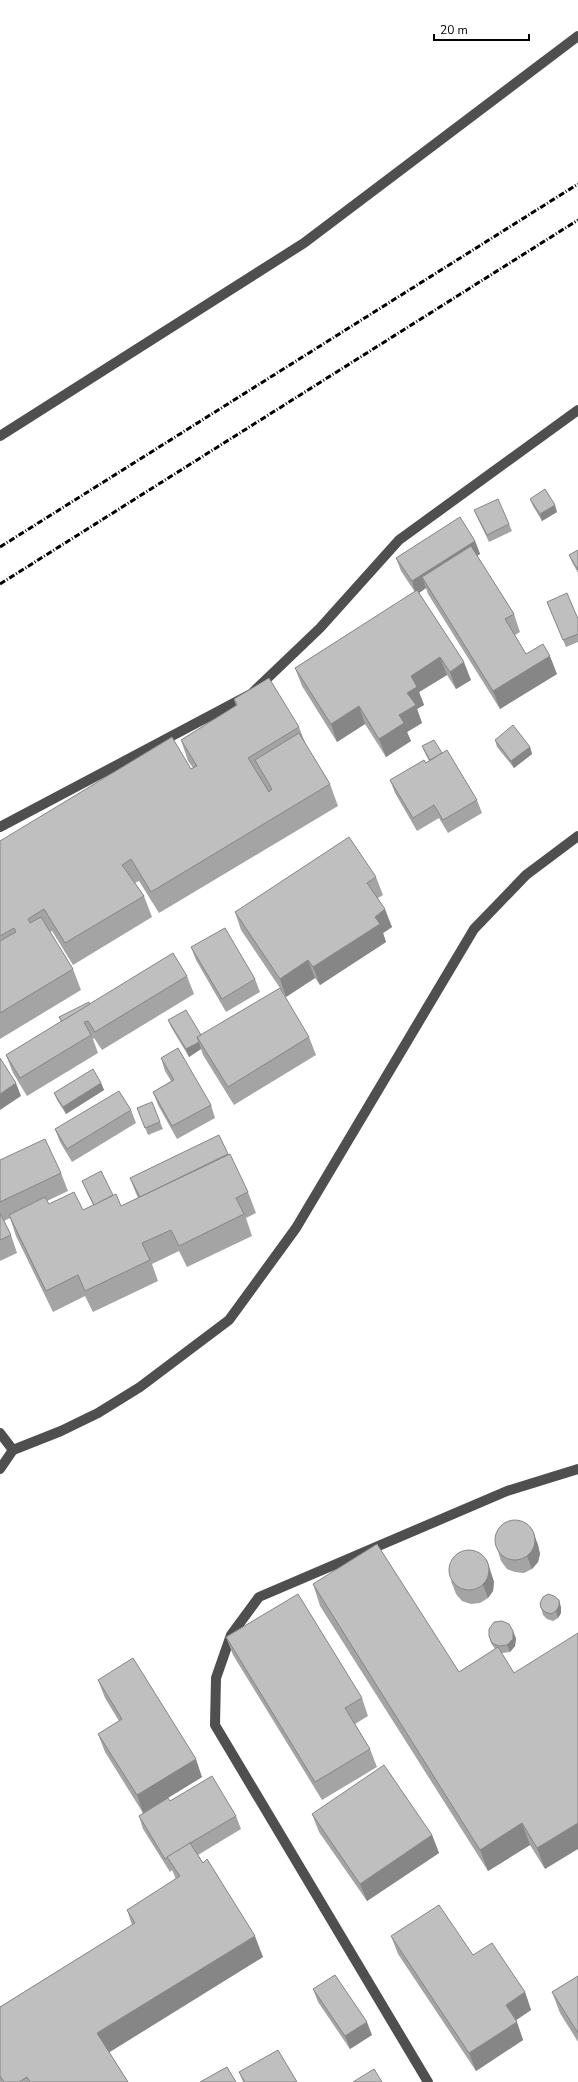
<svg xmlns="http://www.w3.org/2000/svg" width="578" height="2082" viewBox="0 0 578 2082" font-family="'Nunito Sans',sans-serif">
  <rect width="100%" height="100%" fill="#fff"/>
  <g fill="none" stroke-linecap="round" stroke-linejoin="round">
    <g stroke="#4f4f4f" stroke-width="10">
      <path d="M0,436l304,-193 274,-207"/>
      <path d="M0,827l251,-133 69,-66 79,-88 179,-130"/>
      <path d="M0,1433l13,17"/>
      <path d="M0,1469l13,-19 48,-19 37,-18 42,-26 89,-67 67,-92 178,-299 52,-54 52,-39"/>
      <path d="M428,2082l-213,-357 1,-47 15,-43 28,-38 248,-106 71,-22"/>
    </g>
    <g stroke="#000" stroke-width="3" stroke-dasharray="6 2 1 2" stroke-linecap="butt">
      <path d="M0,547l578,-363"/>
      <path d="M0,584l578,-364"/>
    </g>
  </g>
  <g fill="#a4a4a4">
    <path d="M530,499l27,13 -15,9 -9,-15z"/>
    <path d="M474,510l35,14 3,7 -23,11 -12,-25z"/>
    <path d="M475,541l5,13 -3,2 37,58 6,18 -5,3 11,19 31,20 -57,35 -72,-115 -2,-6 -7,5 52,87 -15,9 -9,-14 -28,17 5,13 -7,4 5,14 -15,9 4,9 -25,16 -21,-33 -28,18 -35,-56 -7,-18 120,-76 -14,-21 -5,-13z"/>
    <path d="M578,550v23l-6,-11 -3,-7z"/>
    <path d="M547,602l31,17v23l-12,5z"/>
    <path d="M234,699l65,28 7,18 24,39 8,22 -179,107 -20,-32 -4,2 9,13 8,21 -79,48 -21,-34 -2,1 23,37 8,21 -81,49v-198l193,-73 -5,-7 -7,-21 55,-34z"/>
    <path d="M495,740l35,7 2,7 -18,14 -17,-21z"/>
    <path d="M422,746l20,7 35,47 5,13 -34,20 -9,-15 -22,13 -22,-38 -5,-13 39,-19 -4,-8z"/>
    <path d="M376,877l7,18 -5,3 14,29 -9,6 3,9 -66,43 -5,-7 -29,19 -45,-67 -6,-18z"/>
    <path d="M191,947l64,32 5,13 -34,20 -30,-52z"/>
    <path d="M187,976l7,18 -92,56 -8,-12 -1,1 5,14 -71,43 -14,-23 -7,-18 55,-33 -2,-5 31,-13z"/>
    <path d="M168,1020l33,15 108,2 7,18 -82,50 -31,-50 -2,-6 -12,8 -18,-30z"/>
    <path d="M161,1058l50,47 4,13 -38,21 -19,-34 -5,-13 18,-11 -6,-10z"/>
    <path d="M101,1083l3,7 -38,24 -9,-14 -3,-7z"/>
    <path d="M137,1108l23,14 3,7 -15,6z"/>
    <path d="M131,1110l5,13 -64,39 -12,-20 -5,-13z"/>
    <path d="M228,1154l20,38 8,21 -10,5 6,18 -65,31 -8,-16 -27,13 6,17 -65,31 -8,-16 -32,16 -37,-76 -6,-18 -6,3 7,14 6,18 -17,8v-101l61,13 7,18 -21,10 2,3 34,6 10,-5 -8,-17 -3,-7 31,14 8,11 17,-8 -3,-7 -5,-13z"/>
    <path d="M533,1532l5,13 2,9 -2,8 -6,7 -8,4 -9,-1 -8,-3 -6,-8 -4,-13z"/>
    <path d="M491,1573l3,9 -1,9 -5,7 -8,5 -9,1 -9,-3 -6,-7 -5,-13z"/>
    <path d="M313,1584l146,88 36,-23 -4,-6 -2,-7 27,2 -1,8 -5,6 -8,1 43,216 -15,-24 -42,26 -168,-265z"/>
    <path d="M561,1607v6l-3,5 -5,3 -6,-2 -4,-4 -2,-7z"/>
    <path d="M226,1637l136,61 6,18 -13,8 15,25 7,18 -55,33 -89,-145z"/>
    <path d="M98,1680l104,97 -34,21 2,3 66,15 5,13 -43,26 65,102 -154,95 19,30h-128v-75l132,-82 -5,-15 49,-31 -4,-9 -2,2 -27,-43 -4,-13 4,-3 -38,-61 -7,-18 21,-13 -14,-23z"/>
    <path d="M312,1814l120,21 7,18 -72,48 -48,-69z"/>
    <path d="M391,1936l82,19 52,37 6,18 -15,10 7,20 -47,31 -78,-117z"/>
    <path d="M578,1976v66l-18,-29 -8,-21z"/>
    <path d="M313,1989l59,46 -22,14 -32,-47z"/>
    <path d="M239,2072l58,10h-54z"/>
  </g>
  <g fill="#868686">
    <path d="M555,505l2,7 -15,9 -2,-7z"/>
    <path d="M475,541l5,13 -52,33 -6,-10 4,11 -10,7 -4,-14z"/>
    <path d="M550,656l7,18 -57,35 -7,-18z"/>
    <path d="M440,657l7,18 -28,17 5,13 -7,4 5,14 -15,9 4,9 -25,16 -7,-18 20,-24 8,-22 4,-17z"/>
    <path d="M464,662l7,18 -15,9 -6,-17z"/>
    <path d="M359,706l6,18 -28,18 -6,-18z"/>
    <path d="M530,747l2,7 -18,14 -3,-7z"/>
    <path d="M385,909l7,18 -9,6 3,9 -66,43 -7,-18 62,-50z"/>
    <path d="M308,960l7,18 -29,19 -6,-18z"/>
    <path d="M199,1042l2,7 -12,8 -3,-8z"/>
    <path d="M16,1083l5,13 -21,14v-16z"/>
    <path d="M101,1083l3,7 -38,24 -3,-7z"/>
    <path d="M533,1532l5,13 2,9 -2,8 -6,7 -5,-13z"/>
    <path d="M487,1560l7,22 -1,9 -5,7 -5,-13z"/>
    <path d="M559,1600l2,7v6l-3,5 -2,-7z"/>
    <path d="M513,1631l3,7 -1,8 -5,6 -3,-7z"/>
    <path d="M196,1759l6,18 -59,36 -6,-18z"/>
    <path d="M522,1823l8,22 -42,26 -8,-21z"/>
    <path d="M578,1823v26l-33,20 -8,-21z"/>
    <path d="M432,1835l7,18 -72,48 -7,-17z"/>
    <path d="M255,1936l8,21 -158,98 -8,-22z"/>
    <path d="M525,1992l6,18 -19,13 -6,-18z"/>
    <path d="M367,2022l5,13 -22,14 -5,-13z"/>
    <path d="M517,2022l6,18 -47,31 -7,-18z"/>
  </g>
  <g fill="#bfbfbf" stroke="#868686">
    <path d="M545,489l10,16 -15,9 -10,-15z"/>
    <path d="M498,499l11,25 -22,11 -13,-25z"/>
    <path d="M460,517l15,24 -63,40 -16,-23z"/>
    <path d="M471,546l43,68 -9,5 21,35 17,-10 7,12 -57,35 -71,-114z"/>
    <path d="M578,550v20l-9,-15z"/>
    <path d="M417,590l47,72 -14,10 -10,-15 -29,19 6,11 -10,6 9,12 -17,10 5,8 -25,16 -20,-33 -28,18 -36,-56z"/>
    <path d="M567,593l11,26v15l-15,6 -16,-38z"/>
    <path d="M269,678l30,49 -51,31 21,34 3,-3 -17,-29 44,-27 31,51 -179,108 -20,-33 -9,6 22,31 -79,47 -21,-34 -16,10 2,4 11,-6 32,52 -73,44v-72l16,-9 -2,-4 -14,8v-95l172,-104 19,32 6,-3 -16,-26 56,-35 -3,-6z"/>
    <path d="M513,725l17,22 -19,14 -16,-21z"/>
    <path d="M434,740l8,13 -12,7 -8,-14z"/>
    <path d="M447,750l30,50 -34,20 -9,-15 -21,13 -23,-38 34,-20 2,3z"/>
    <path d="M349,837l27,40 -9,6 18,26 -10,8 5,7 -67,43 -5,-7 -28,19 -45,-67z"/>
    <path d="M225,928l30,51 -33,20 -31,-52z"/>
    <path d="M173,953l14,23 -92,56 -7,-11 -4,1 7,13 -71,43 -14,-23z"/>
    <path d="M280,988l29,49 -81,50 -31,-50z"/>
    <path d="M89,1002l1,2 -28,17 -3,-4z"/>
    <path d="M186,1010l15,25 -4,2 2,5 -13,7 -18,-29z"/>
    <path d="M178,1048l33,57 -39,21 -19,-34 21,-12 -13,-22z"/>
    <path d="M0,1058l16,25 -16,11z"/>
    <path d="M93,1069l8,14 -38,24 -9,-14z"/>
    <path d="M119,1091l12,19 -64,39 -12,-20z"/>
    <path d="M152,1102l8,20 -15,6 -8,-20z"/>
    <path d="M219,1135l9,19 -88,43 -10,-19z"/>
    <path d="M45,1139l16,34 -61,29v-42z"/>
    <path d="M230,1154l18,38 -12,6 8,16 -65,32 -8,-16 -29,13 8,17 -65,31 -7,-16 -32,16 -37,-76 36,-18 4,7 25,-12 9,18 33,-16 5,12z"/>
    <path d="M101,1171l12,24 -19,10 -12,-24z"/>
    <path d="M0,1213l11,22 -11,5z"/>
    <circle cx="515" cy="1540" r="20"/>
    <path d="M377,1544l82,128 39,-25 16,26 64,-40v190l-41,25 -15,-25 -42,27 -167,-266z"/>
    <circle cx="469" cy="1570" r="20"/>
    <path d="M298,1594l64,104 -17,10 25,41 -55,33 -89,-145z"/>
    <path d="M548,1594l6,2 5,4v6l-3,5 -5,3 -6,-2 -4,-4 -1,-5 3,-6z"/>
    <path d="M502,1621l7,3 4,7v8l-6,6 -8,1 -7,-3 -3,-7v-7l5,-7z"/>
    <path d="M133,1658l63,101 -59,36 -39,-61 24,-15 -24,-39z"/>
    <path d="M384,1765l48,70 -72,49 -48,-70z"/>
    <path d="M212,1776l24,40 -46,27 -25,16 -26,-43 29,-18 2,3z"/>
    <path d="M190,1843l13,20 4,-4 48,77 -158,97 31,49h-98l-3,-5 -8,5h-15l-4,-6v-69l135,-84 -8,-13 53,-34 -13,-19z"/>
    <path d="M439,1905l34,50 19,-12 33,49 -19,13 11,17 -48,31 -78,-117z"/>
    <path d="M335,1975l32,47 -22,14 -32,-47z"/>
    <path d="M578,1976v57l-26,-41z"/>
    <path d="M278,2050l19,32h-52l-6,-10z"/>
    <path d="M227,2067l9,15h-36z"/>
    <path d="M374,2069l8,13h-29z"/>
  </g>
  <path d="M434 34v6h95v-6" fill="none" stroke="#000000" stroke-width="2"/>
  <text x="440" y="34" font-size="12" fill="#000000" stroke="#ffffff" stroke-width="3" paint-order="stroke">20 m</text>
</svg>
